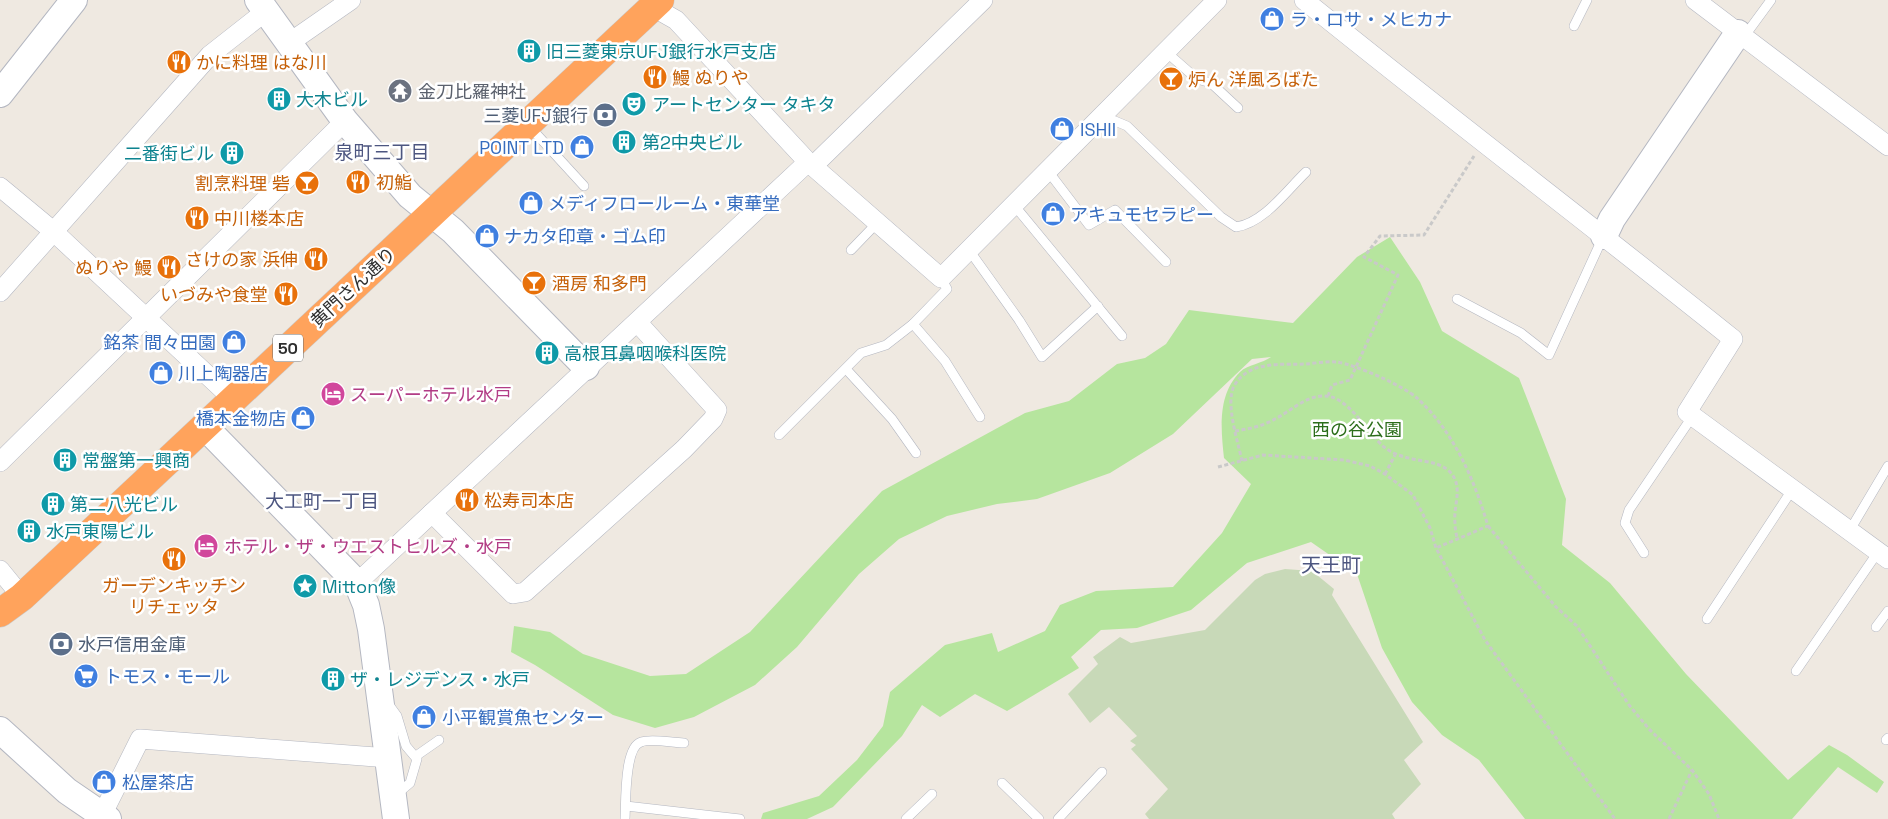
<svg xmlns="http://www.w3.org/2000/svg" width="1888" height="819" viewBox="0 0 1888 819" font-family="'Space Grotesk','Noto Sans JP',sans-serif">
  <rect width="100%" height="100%" fill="#efe9e1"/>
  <path fill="#b6e59e" d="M1390,237l30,45 22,49 77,47 47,121 -4,46 48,38 76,91 102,106 41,-35 18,10 37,27 -7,11 -39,-26 -46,52h-267l-46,-59 -37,-25 -30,-33 -30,-54 -25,-74 -46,-32 -64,21 -56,47 -54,18 -36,2 -30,27 8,11 -72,43 -32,-17 -35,23 -18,-12 -20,31 -69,71 -26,12h-46l2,-6 56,-17 38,-36 26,-34 7,-34 55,-47 47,-12 6,19 47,-21 15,-26 36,-14 77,-4 49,-54 29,-49 -27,-26c-3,-28 -7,-63 16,-86 7,-7 23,-9 31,-15l-19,2 -79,75 -63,39 -73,26 -40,5 -50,12 -48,23 -40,35 -62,73 -42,38 -61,32 -39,11 -42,-13 -78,-50 -24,-13 3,-26 36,6 33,22 67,22 36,-2 64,-42 132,-141 143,-78 44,-12 48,-37 28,-6 21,-14 23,-34 104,13 64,-66z"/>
  <path fill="#c8d9b8" d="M1285,569l27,2 22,18 -2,6 91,147 -19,18 17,24 -29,30 3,5h-246l-4,-5 23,-25 -37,-40 5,-4 -6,-4 7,-5 -28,-29 -19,16 -22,-29 30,-30 -5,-7 27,-20 11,6 74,-13 50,-50 10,-6z"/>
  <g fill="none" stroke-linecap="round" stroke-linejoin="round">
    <defs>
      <g id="lane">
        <path d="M1574,26l13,-26"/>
        <path d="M1741,33l8,-3 22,-30"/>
        <path d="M1165,51l32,28 14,4 27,25"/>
        <path d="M1103,116l24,10 94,91 15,10c28,-4 51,-37 70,-55"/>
        <path d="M530,127l54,59"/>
        <path d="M1048,171l41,54 26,-15 51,52"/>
        <path d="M1014,205l108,131"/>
        <path d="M851,250l27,-28"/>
        <path d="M969,250l50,70 23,37 56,-51"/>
        <path d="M941,278l6,11 -34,35 32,37 35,56"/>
        <path d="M1457,299l64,34 28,22 54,-118"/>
        <path d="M846,369l46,50 24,34"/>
        <path d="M779,435l82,-82 25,-8 27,-21"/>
        <path d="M1850,530l38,-64"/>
        <path d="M1644,553l-19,-30 4,-13 63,-93"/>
        <path d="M1707,619l85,-129"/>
        <path d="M1876,627l12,-16"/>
        <path d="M1796,671l82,-119"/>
        <path d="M389,705l8,11 9,30 11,13 -7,24 -13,11"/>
        <path d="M1886,740l2,-2"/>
        <path d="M416,756l23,-16"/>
        <path d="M1002,783l37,36"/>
        <path d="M626,806l114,13"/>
        <path d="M625,819c1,-16 -1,-72 16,-77 11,-4 31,1 43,1"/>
        <path d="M906,819l26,-25"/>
        <path d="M1058,819l44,-47"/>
      </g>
      <g id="street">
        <path d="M1304,0c142,115 287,225 429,339l-46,73 201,147"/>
        <path d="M1695,0l193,146"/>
        <path d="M653,7l23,13 132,142 133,116 276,-278"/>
        <path d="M289,43l62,-43"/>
        <path d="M813,166l170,-166"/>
        <path d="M0,187l53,44 180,168"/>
        <path d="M0,292l210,-237 56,-44"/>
        <path d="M0,462l345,-341"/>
        <path d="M432,513l81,81 12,-2 159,-143 29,-30 4,-9 -79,-87"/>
        <path d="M0,570l22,27"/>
        <path d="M357,583l451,-421"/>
        <path d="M100,819l40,-80 249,19"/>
      </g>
      <g id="secondary">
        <path d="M258,0l87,121 65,75 43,35 133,136"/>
        <path d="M0,94l74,-94"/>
        <path d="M1604,236l8,-17 126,-186"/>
        <path d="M204,426l153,157 9,22 5,24 25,190"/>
        <path d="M0,730l67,61 41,28"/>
      </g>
      <path id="highway" d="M0,613l22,-16 90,-84 548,-513"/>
    </defs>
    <use href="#lane" stroke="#b4b7c1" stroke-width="10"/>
    <use href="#street" stroke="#b4b7c1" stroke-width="20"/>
    <use href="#secondary" stroke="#b4b7c1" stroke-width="28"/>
    <use href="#highway" stroke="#c9c9c9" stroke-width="29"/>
    <g stroke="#c9c9c9" stroke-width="3" stroke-dasharray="4 2.5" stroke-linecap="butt">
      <path d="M1328,396l4,-11 18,-5 48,-105 -34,-18 16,-21 44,-1 50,-79"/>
      <path d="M1235,431c14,-2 28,-5 40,-12 16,-8 29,-22 47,-23 26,-2 44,36 62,51 21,17 52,10 66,25 14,15 3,33 5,51 0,5 1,10 2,15"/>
      <path d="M1242,461c-4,-19 -17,-58 -8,-75 15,-26 47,-21 73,-22 9,-1 21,-3 30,-2 19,3 65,23 80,36 37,34 57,81 71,128l-52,22"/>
      <path d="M1218,467l45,-12 81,5 26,6 15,8 28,21 17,33 6,20 49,92 130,179"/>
      <path d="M1385,474l10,-19"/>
      <path d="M1488,526l68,81 21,19 52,79 20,24 43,41 17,24 10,25"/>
      <path d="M1669,819l23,-49"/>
    </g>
    <use href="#lane" stroke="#fff" stroke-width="9"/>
    <use href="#street" stroke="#fff" stroke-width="19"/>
    <use href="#secondary" stroke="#fff" stroke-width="26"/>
    <use href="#highway" stroke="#ffa35c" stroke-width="28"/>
  </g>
  <defs>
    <symbol id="shop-disc" viewBox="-11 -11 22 22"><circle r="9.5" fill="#3f7fe0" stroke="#fff"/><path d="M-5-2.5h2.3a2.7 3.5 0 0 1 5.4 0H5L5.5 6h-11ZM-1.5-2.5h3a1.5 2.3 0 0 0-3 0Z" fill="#fff"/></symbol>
    <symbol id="building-disc" viewBox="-11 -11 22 22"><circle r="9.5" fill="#0f9aa8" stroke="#fff"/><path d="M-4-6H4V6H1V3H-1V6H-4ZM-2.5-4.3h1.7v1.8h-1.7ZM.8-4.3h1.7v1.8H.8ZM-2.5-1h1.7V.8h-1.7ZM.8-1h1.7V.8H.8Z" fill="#fff"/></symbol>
    <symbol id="restaurant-disc" viewBox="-11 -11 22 22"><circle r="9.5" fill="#e8710a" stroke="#fff"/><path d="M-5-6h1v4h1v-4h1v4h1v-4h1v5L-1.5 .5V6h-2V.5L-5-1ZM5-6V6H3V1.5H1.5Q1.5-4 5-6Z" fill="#fff"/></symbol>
    <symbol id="bar-disc" viewBox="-11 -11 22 22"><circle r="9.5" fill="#e8710a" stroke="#fff"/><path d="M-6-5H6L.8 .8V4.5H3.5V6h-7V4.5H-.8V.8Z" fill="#fff"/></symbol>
    <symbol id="temple-disc" viewBox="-11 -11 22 22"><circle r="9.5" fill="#6b7280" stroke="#fff"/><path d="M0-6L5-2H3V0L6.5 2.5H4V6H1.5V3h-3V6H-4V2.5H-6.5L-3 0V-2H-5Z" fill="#fff"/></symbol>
    <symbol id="theatre-disc" viewBox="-11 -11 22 22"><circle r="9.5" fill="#0f9aa8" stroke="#fff"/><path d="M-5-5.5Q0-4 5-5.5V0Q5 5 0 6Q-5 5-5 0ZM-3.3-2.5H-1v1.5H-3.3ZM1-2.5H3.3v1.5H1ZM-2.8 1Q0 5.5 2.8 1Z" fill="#fff"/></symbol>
    <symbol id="bank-disc" viewBox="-11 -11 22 22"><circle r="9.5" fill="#5c6f8a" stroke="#fff"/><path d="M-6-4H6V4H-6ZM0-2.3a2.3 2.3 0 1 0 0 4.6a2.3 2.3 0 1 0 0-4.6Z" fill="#fff"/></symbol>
    <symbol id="hotel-disc" viewBox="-11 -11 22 22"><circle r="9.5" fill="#d1479c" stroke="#fff"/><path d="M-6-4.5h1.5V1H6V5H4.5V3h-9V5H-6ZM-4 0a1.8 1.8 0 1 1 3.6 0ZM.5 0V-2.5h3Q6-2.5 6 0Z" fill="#fff"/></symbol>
    <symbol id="sight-disc" viewBox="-11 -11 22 22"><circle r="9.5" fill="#0f9aa8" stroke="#fff"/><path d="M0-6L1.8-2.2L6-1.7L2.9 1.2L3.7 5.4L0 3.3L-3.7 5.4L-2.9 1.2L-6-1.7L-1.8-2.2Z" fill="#fff"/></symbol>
    <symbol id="supermarket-disc" viewBox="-11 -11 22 22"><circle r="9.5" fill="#3f7fe0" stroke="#fff"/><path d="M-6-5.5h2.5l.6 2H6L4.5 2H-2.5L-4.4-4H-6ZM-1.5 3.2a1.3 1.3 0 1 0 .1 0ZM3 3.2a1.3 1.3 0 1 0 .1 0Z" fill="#fff"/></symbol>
  </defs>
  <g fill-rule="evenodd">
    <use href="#shop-disc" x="1258" y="5" width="28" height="28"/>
    <use href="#building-disc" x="515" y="37" width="28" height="28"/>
    <use href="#restaurant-disc" x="165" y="48" width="28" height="28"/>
    <use href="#restaurant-disc" x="641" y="63" width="28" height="28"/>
    <use href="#bar-disc" x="1157" y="65" width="28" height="28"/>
    <use href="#temple-disc" x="386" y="77" width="28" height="28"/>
    <use href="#building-disc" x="265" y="85" width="28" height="28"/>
    <use href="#theatre-disc" x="620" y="90" width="28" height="28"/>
    <use href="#bank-disc" x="591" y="101" width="28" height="28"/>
    <use href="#shop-disc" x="1048" y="115" width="28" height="28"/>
    <use href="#building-disc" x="610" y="128" width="28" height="28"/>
    <use href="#shop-disc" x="568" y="133" width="28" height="28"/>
    <use href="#building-disc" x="218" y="139" width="28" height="28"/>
    <use href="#restaurant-disc" x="344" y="168" width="28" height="28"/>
    <use href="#bar-disc" x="293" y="169" width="28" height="28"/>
    <use href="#shop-disc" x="517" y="189" width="28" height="28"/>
    <use href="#shop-disc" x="1039" y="200" width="28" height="28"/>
    <use href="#restaurant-disc" x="183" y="204" width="28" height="28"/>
    <use href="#shop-disc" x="473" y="222" width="28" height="28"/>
    <use href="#restaurant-disc" x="302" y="245" width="28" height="28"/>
    <use href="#restaurant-disc" x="155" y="253" width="28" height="28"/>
    <use href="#bar-disc" x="520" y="269" width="28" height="28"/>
    <use href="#restaurant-disc" x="272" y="280" width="28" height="28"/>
    <use href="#shop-disc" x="220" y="328" width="28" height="28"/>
    <use href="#building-disc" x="533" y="339" width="28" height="28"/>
    <use href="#shop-disc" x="147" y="359" width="28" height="28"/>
    <use href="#hotel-disc" x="319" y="380" width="28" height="28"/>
    <use href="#shop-disc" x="289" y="404" width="28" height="28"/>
    <use href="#building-disc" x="51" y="446" width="28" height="28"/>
    <use href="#restaurant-disc" x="453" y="486" width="28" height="28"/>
    <use href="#building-disc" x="39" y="490" width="28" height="28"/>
    <use href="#building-disc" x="15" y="517" width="28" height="28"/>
    <use href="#hotel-disc" x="192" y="532" width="28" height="28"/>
    <use href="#restaurant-disc" x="160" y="545" width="28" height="28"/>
    <use href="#sight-disc" x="291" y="572" width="28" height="28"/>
    <use href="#bank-disc" x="47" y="630" width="28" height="28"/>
    <use href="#supermarket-disc" x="72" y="662" width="28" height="28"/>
    <use href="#building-disc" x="319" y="665" width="28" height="28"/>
    <use href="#shop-disc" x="410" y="703" width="28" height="28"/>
    <use href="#shop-disc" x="90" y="768" width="28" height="28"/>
  </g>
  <g text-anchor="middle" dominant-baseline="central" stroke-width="5" stroke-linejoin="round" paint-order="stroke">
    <rect fill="#fff" stroke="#6d6d6d" stroke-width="1" x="273" y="334.5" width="30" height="27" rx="4"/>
    <g font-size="16" font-weight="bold" fill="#2e2e2e">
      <text x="288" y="348">50</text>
    </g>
    <g font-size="18" fill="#366cbe" stroke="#fff" text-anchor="start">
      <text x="1290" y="19">ラ・ロサ・メヒカナ</text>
      <text x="1080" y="129">ISHII</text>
      <text x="564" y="147" text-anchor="end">POINT LTD</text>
      <text x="548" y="203">メディフロールーム・東華堂</text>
      <text x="1070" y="214">アキュモセラピー</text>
      <text x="504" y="236">ナカタ印章・ゴム印</text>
      <text x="216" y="342" text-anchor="end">銘茶 間々田園</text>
      <text x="178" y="373">川上陶器店</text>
      <text x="286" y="418" text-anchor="end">橋本金物店</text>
      <text x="104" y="676">トモス・モール</text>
      <text x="442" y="717">小平観賞魚センター</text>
      <text x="122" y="782">松屋茶店</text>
    </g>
    <g font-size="18" fill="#0d838f" stroke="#fff" text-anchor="start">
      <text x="546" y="51">旧三菱東京UFJ銀行水戸支店</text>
      <text x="296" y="99">大木ビル</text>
      <text x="652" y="104">アートセンター タキタ</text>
      <text x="642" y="142">第2中央ビル</text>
      <text x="214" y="153" text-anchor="end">二番街ビル</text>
      <text x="564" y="353">高根耳鼻咽喉科医院</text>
      <text x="82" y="460">常盤第一興商</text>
      <text x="70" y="504">第二八光ビル</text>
      <text x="46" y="531">水戸東陽ビル</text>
      <text x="322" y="586">Mitton像</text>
      <text x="350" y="679">ザ・レジデンス・水戸</text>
    </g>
    <g font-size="18" fill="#c56008" stroke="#fff" text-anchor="start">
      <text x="196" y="62">かに料理 はな川</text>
      <text x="672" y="77">鰻 ぬりや</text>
      <text x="1188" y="79">炉ん 洋風ろばた</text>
      <text x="376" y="182">初鮨</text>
      <text x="290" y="183" text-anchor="end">割烹料理 砦</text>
      <text x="214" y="218">中川楼本店</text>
      <text x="298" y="259" text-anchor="end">さけの家 浜伸</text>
      <text x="152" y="267" text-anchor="end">ぬりや 鰻</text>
      <text x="552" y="283">酒房 和多門</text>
      <text x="268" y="294" text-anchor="end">いづみや食堂</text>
      <text x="484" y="500">松寿司本店</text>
      <text x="174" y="585" text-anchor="middle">ガーデンキッチン<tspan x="174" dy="21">リチェッタ</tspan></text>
    </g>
    <g font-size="18" fill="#5b616d" stroke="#fff" text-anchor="start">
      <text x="418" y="91">金刀比羅神社</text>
    </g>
    <g font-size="18" fill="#4e5e75" stroke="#fff" text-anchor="end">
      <text x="588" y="115">三菱UFJ銀行</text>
      <text x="78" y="644" text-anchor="start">水戸信用金庫</text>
    </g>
    <g font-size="18" fill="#2e2e2e" stroke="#fff">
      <text transform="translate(353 287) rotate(-43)">黄門さん通り</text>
    </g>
    <g font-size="18" fill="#b23c85" stroke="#fff" text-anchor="start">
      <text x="350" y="394">スーパーホテル水戸</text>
      <text x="224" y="546">ホテル・ザ・ウエストヒルズ・水戸</text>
    </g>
    <g font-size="18" fill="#2c6e1b" stroke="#fff">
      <text x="1357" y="429">西の谷公園</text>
    </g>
    <g font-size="19" fill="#4d5680" stroke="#fff">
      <text x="382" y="152">泉町三丁目</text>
      <text x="322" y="501">大工町一丁目</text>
    </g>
    <g font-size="20" fill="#4d5680" stroke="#fff">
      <text x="1331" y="565">天王町</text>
    </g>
  </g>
</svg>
